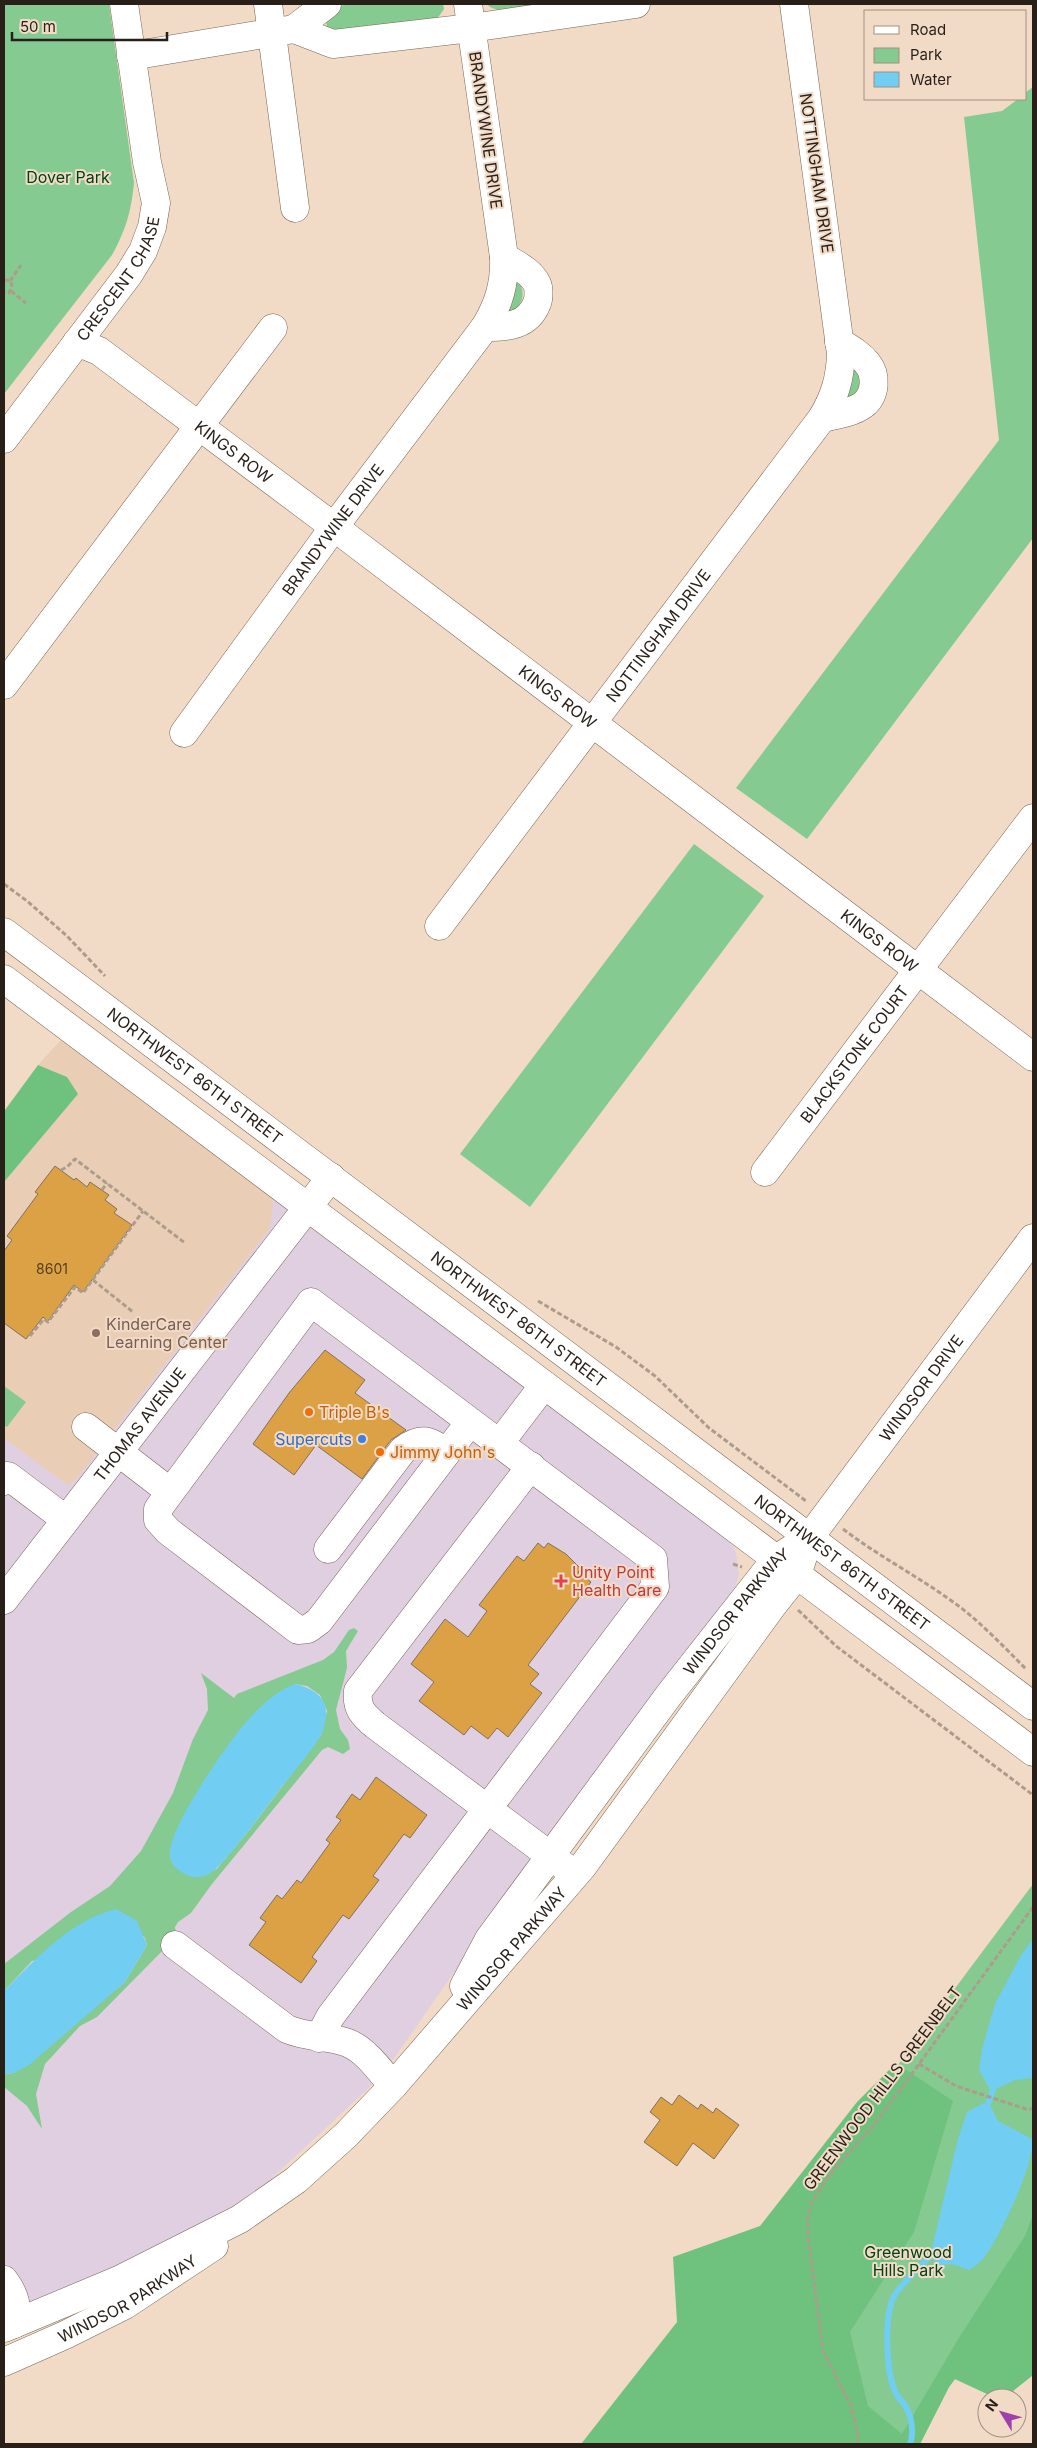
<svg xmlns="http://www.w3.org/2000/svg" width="1037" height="2448" viewBox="0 0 1037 2448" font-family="Inter,sans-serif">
  <rect width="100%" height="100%" fill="#f1dbc7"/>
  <path fill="#e0cfe1" d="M62,1039l664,499 6,5 4,9 3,23 -6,19 -211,281 -129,185 -22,26 -101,94 -66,47 -200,92v-1137l63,-105 -29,-12z"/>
  <path fill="#e9ceb5" d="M62,1039l210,157 1,7 -3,25 -193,250 -9,7 -64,-47v-256l74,-88 -11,-17 -29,-12z"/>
  <g fill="#85ca91" fill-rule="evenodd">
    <path d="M4,4h105l25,179c-3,29 -8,46 -22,72l-108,139z"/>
    <path d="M354,4h89l1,5 -7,10 -96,15 -14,-7 -1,-5 11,-16z"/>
    <path d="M487,4h69c-17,2 -58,14 -69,0z"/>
    <path d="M1033,87v451l-226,301 -71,-51 263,-348 -35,-323 38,-6 16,-12h8v-7z"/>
    <path d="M513,279l8,7c5,13 -2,24 -15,26z"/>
    <path d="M849,367l7,2c8,15 3,26 -13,30z"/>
    <path d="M694,844l70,52 -234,311 -70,-53z"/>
    <path d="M4,1386l22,16 -19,25 -3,-2z"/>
    <path d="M354,1628l4,3 -12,20 1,17 -11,42 4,19 8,11 2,9 -7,5 -15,-7 -6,3 -110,134 -21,29 -13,9 -3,5 1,10 -79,80 -17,9 -35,38 -9,30 6,35 -15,-23 -23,-19v-13l10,-1 111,-91 22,-37 -3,-9 -112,25 -28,30v-27l67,-52 39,-26 31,-35 32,-58 20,-54 15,-29 -1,-21 -6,-16 33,25 3,-4 86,-34 11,-8 15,-22zM295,1684l12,2 13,9 7,16 -6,24 -71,94 -35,42z"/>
    <path d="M1033,1884v491l-29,23h-8l-41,-19 -6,8 -29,57h-47l-141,-157z"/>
  </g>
  <g fill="#6fc27e">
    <path d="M38,1065l29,12 11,17 -74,88 1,-72z"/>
    <path d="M896,2063l57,38 -39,131 -64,100 18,74 34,28 58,-98 65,-100 8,-22v161l-29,23h-8l-41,-19 -6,8 -29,57h-339l96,-122 -4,-65 87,-31 97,-124z"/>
  </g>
  <g fill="#72cdf3">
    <path d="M295,1684c14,3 31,11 31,28 1,6 -3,20 -6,25 -11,17 -25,33 -37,48 -17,22 -33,45 -51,66 -13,15 -27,35 -49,22 -6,-4 -12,-8 -13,-16 -4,-27 59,-116 78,-137 12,-14 30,-30 47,-36z"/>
    <path d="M116,1909l21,12 10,24 -22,37 -96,83 -15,8 -10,1v-83c33,-33 65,-70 112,-82z"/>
    <path d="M1033,1939v139l-18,2 -24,11 -12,-21 3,-21 13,-45 26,-49z"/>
    <path d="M988,2101l10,20 34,18c5,20 -35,105 -50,121 -4,4 -9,7 -13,10l-17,-6 -14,1 -8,-9 28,-117 9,-27z"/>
  </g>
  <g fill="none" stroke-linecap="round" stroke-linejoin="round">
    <g stroke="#72cdf3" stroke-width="6">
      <path d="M986,2109l9,-25"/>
      <path d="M910,2444c4,-10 2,-27 -4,-37 -3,-5 -9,-10 -11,-16 -9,-19 -12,-80 1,-98 11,-15 26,-28 39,-42"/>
    </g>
  </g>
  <g fill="#dba144" stroke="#80715c">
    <path d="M55,1166l19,14 2,-2 11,9 3,-5 19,13 -4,5 12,9 -3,4 18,12 -49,67 -9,-7 -26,36 -5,-4 -17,22 -22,-16v-72l8,-11 -5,-4 31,-42 -3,-2z"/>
    <path d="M325,1350l40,30 -10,13 51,37 -15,10 -29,39 -46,-34 -22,30 -41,-31 36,-51z"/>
    <path d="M538,1543l6,5 4,-5 18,11 15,15 -3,3 13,10 -63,83 11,9 -9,10 12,9 -34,44 -11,-9 -9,11 -17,-13 -7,9 -45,-34 15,-19 -23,-18 34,-45 23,18 19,-26 -8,-6 38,-49 7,5z"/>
    <path d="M376,1777l51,38 -17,23 -6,-4 -31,42 6,4 -30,39 -6,-4 -31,42 5,4 -16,22 -52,-38 17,-23 -6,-4 17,-23 5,4 15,-19 4,3 29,-40 -4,-3 15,-20 -5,-3 16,-23 8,6z"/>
    <path d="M679,2095l19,14 3,-5 12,9 3,-5 23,17 -25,34 -21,-16 -16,23 -33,-24 16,-22 -10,-8 11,-15 11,8z"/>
  </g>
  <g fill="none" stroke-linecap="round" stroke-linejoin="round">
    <defs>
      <g id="minor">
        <path d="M268,4l27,204"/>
        <path d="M294,29l39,15 138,-16 165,-24"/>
        <path d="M131,56l163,-27 33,-25"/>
        <path d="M485,327c23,0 43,-1 52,-24 2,-5 2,-15 0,-19 -6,-13 -22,-20 -33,-27"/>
        <path id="s1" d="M77,342l22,9 235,176 699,530"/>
        <path d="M822,418c13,-3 30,-5 41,-13 13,-10 14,-30 4,-42 -7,-9 -18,-15 -28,-21"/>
        <path id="s2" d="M4,439l125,-165 14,-23 9,-24 4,-24 -9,-41 -23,-158"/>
        <path d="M4,685l269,-357"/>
        <path id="s3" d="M184,733l150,-206 151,-200c14,-23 20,-44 19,-70l-36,-253"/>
        <path id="s4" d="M439,926l383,-508c13,-22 18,-39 19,-64l-47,-350"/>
        <path id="s5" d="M765,1172l268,-354"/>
        <path d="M86,1427l83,64"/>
        <path d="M499,1444l45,-59"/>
        <path d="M531,1466l-173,225c-2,17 5,24 17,34l189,141"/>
        <path d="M4,1481l4,-5 57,43"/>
        <path d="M328,1549l75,-99c19,-14 26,-10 43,3"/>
        <path id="s6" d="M4,1600l327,-423"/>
        <path d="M175,1945l112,84c20,9 41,6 61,14 18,7 33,29 45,43"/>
        <path id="s7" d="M464,1986l25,-47 180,-244 107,-136 33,-21 224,-300"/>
        <path d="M319,2038l11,-21 325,-430 -2,-28 -342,-257 -153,207v11l10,11 130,99 10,-1 11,-8 151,-199"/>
        <path d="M4,2280c10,13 15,28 10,44"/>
        <path id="s8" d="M4,2328l115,-48 121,-61 56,-39 50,-45 47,-49 190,-220 190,-261 24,-30 12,-37"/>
        <path id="s9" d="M4,2362l61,-27 60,-30 89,-59"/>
      </g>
      <g id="major">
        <path id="s10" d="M4,932l1029,774"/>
        <path d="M4,979l1029,773"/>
      </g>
    </defs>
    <use href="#minor" stroke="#796654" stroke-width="29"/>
    <use href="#major" stroke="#796654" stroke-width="29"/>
    <g stroke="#ad9c8c" stroke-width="3" stroke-dasharray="5 2.5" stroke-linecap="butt">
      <path d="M4,280l6,1 2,4 -3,8h-5"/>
      <path d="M10,281l11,-16"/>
      <path d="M11,291l15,12"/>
      <path d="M4,884l23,17 40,35 38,40"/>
      <path d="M61,1170l6,-3 8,-8 110,84"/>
      <path d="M102,1190l5,-7"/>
      <path d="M93,1280l40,32"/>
      <path d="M538,1301l78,46 39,29 54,52 97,73"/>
      <path d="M30,1336l14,-17 4,3 27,-35 8,6 60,-82"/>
      <path d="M843,1529c34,26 69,44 103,68 30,20 55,47 80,72"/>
      <path d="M733,1564l9,3"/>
      <path d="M798,1610l38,36 197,149"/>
      <path d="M919,2064l37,22 70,23h7"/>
      <path d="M857,2444l1,-10 -7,-28 -28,-55 -15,-115v-19l4,-16 23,-33 40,-44 20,-27 138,-190"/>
    </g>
    <use href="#minor" stroke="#fff" stroke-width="28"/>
    <use href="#major" stroke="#fff" stroke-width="28"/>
  </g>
  <circle fill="#8d6e63" stroke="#f1dbc7" stroke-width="2" cx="96" cy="1333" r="5"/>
  <g fill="#e8710a" stroke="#f1dbc7" stroke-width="2">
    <circle cx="309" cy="1412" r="5"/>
    <circle cx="380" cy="1452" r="5"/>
  </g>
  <circle fill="#3f7fe0" stroke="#f1dbc7" stroke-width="2" cx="362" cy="1439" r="5"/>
  <path fill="#e0444e" stroke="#f1dbc7" stroke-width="2" d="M558.5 1573.5h5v5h5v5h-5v5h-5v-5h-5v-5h5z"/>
  <g text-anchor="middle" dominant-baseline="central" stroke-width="4" stroke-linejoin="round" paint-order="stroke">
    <g font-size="14" fill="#544023">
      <text x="52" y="1268">8601</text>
    </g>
    <g font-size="16" fill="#271f18" stroke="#f1dbc7">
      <text transform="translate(486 130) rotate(82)">BRANDYWINE DRIVE</text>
      <text transform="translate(817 173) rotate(82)">NOTTINGHAM DRIVE</text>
      <text stroke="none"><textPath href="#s2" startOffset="198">CRESCENT CHASE</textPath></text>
      <text stroke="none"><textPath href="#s1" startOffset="192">KINGS ROW</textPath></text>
      <text stroke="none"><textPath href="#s3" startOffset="252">BRANDYWINE DRIVE</textPath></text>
      <text stroke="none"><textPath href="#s4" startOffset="364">NOTTINGHAM DRIVE</textPath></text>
      <text stroke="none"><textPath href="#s1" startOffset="598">KINGS ROW</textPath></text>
      <text stroke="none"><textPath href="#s1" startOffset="1002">KINGS ROW</textPath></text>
      <text stroke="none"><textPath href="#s5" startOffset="148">BLACKSTONE COURT</textPath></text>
      <text stroke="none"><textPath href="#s10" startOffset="239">NORTHWEST 86TH STREET</textPath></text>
      <text stroke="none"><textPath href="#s10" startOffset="644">NORTHWEST 86TH STREET</textPath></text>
      <text stroke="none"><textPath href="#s7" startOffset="756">WINDSOR DRIVE</textPath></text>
      <text stroke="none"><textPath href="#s6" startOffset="222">THOMAS AVENUE</textPath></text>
      <text stroke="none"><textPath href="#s10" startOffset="1049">NORTHWEST 86TH STREET</textPath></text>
      <text stroke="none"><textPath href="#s7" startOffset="464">WINDSOR PARKWAY</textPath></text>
      <text stroke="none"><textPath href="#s8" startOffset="645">WINDSOR PARKWAY</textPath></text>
      <text transform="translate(882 2088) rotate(-53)">GREENWOOD HILLS GREENBELT</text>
      <text stroke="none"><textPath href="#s9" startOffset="139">WINDSOR PARKWAY</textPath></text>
    </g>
    <g font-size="16" fill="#004015" stroke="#f1dbc7">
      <text x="68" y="177">Dover Park</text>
      <text x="908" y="2252">Greenwood<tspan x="908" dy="18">Hills Park</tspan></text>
    </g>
    <g font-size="16" fill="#785e54" stroke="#f1dbc7" text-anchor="start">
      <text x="106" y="1324">KinderCare<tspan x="106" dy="18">Learning Center</tspan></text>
    </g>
    <g font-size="16" fill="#c56008" stroke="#f1dbc7" text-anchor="start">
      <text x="319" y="1412">Triple B's</text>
      <text x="390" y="1452">Jimmy John's</text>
    </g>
    <g font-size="16" fill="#366cbe" stroke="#f1dbc7" text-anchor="end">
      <text x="352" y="1439">Supercuts</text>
    </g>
    <g font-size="16" fill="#be3a42" stroke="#f1dbc7" text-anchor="start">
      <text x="572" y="1572">Unity Point<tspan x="572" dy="18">Health Care</tspan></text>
    </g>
  </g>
  <rect width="1037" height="2448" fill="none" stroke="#271f18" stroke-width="10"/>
  <rect x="864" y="10" width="162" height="90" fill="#f1dbc7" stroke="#a09081"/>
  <rect x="874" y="26" width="25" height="8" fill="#ffffff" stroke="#a09081"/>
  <text x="910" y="35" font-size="15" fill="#271f18">Road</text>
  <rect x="874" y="48" width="25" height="15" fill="#85ca91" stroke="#a09081"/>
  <text x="910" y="60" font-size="15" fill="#271f18">Park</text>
  <rect x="874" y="72" width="25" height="15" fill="#72cdf3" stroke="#a09081"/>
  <text x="910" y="85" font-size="15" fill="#271f18">Water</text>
  <g transform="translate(1002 2413) rotate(307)"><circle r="24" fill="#f1dbc7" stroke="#a09081"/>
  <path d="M0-4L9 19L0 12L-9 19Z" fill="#9d41ab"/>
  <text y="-8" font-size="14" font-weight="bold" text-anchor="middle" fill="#271f18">N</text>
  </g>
  <path d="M12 32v8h155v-8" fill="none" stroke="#271f18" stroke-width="2.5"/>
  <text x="20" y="32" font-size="15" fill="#271f18" stroke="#f1dbc7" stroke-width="4" paint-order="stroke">50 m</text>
</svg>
